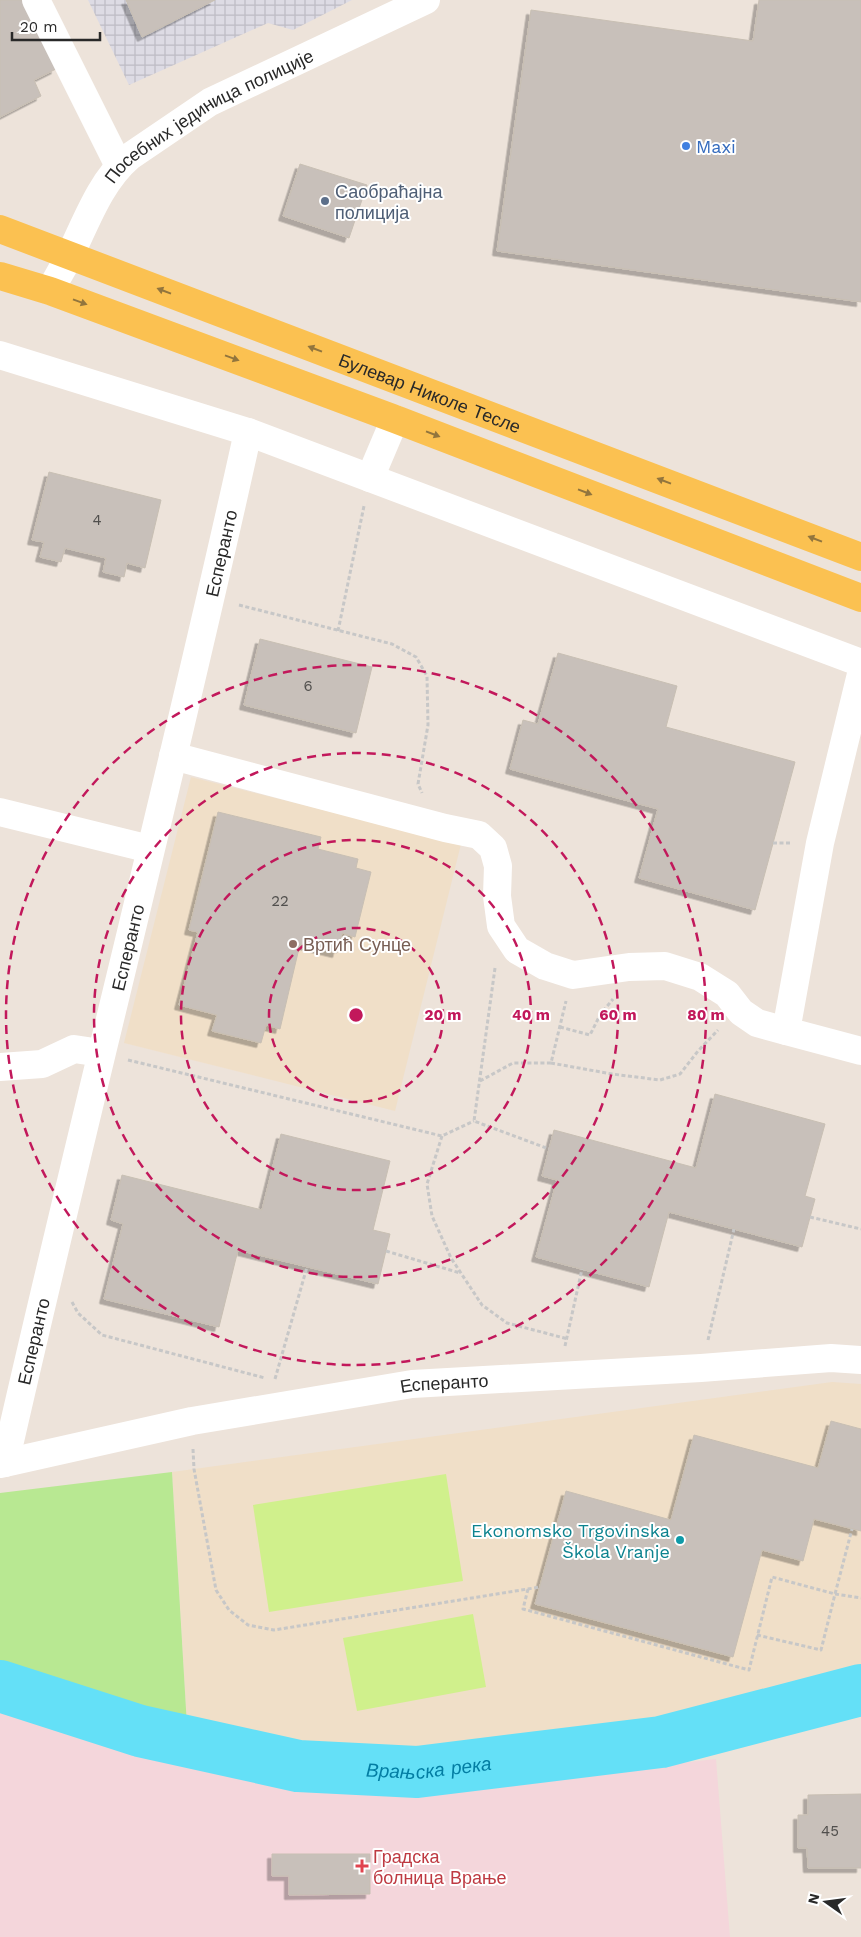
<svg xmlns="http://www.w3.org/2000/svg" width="861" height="1937" viewBox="0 0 861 1937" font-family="'Work Sans',sans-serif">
  <defs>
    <pattern id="industrial-grid" width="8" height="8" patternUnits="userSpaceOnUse" patternTransform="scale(1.25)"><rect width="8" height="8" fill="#dddbe4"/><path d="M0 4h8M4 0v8" fill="none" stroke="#bebcc4"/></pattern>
    <filter id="shadow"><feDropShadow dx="-4.5" dy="4.5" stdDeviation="0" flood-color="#0004"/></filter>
  </defs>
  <rect width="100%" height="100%" fill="#ede3da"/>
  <path fill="url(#industrial-grid)" d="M88,0h264l-59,30 -25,-7 -139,62z"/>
  <g fill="#f0dfc8">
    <path d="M191,777l270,67 -66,267 -271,-68z"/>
    <path d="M832,1382l29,2v287l-217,57 -223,27 -124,-5 -110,-24 -15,-254z"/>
  </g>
  <path fill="#f4d6db" d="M0,1710l148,45 249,40 319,-36 14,178h-730z"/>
  <path fill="#b8e892" d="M172,1472l15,254 -187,-60v-173z"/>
  <g fill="#d0f08c">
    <path d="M446,1474l17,107 -194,31 -16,-107z"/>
    <path d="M473,1614l13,73 -129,24 -14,-73z"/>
  </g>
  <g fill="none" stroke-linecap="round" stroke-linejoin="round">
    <path stroke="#64e0f7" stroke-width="52" id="s1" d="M0,1686l140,45 158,35 119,6 244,-30 200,-52"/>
  </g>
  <g fill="#c8c0ba" stroke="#c8bfb3" filter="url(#shadow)">
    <path d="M0,0h23l33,69 -22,11 7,16 -41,21z"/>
    <path d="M126,0h89l-73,37z"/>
    <path d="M759,0h102v302l-364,-51 34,-241 222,31z"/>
    <path d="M300,164l67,21 -18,53 -66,-22z"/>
    <path d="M49,472l112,28 -16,68 -18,-5 -3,14 -21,-5 3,-14 -41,-10 -4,14 -21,-5 4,-15 -12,-2z"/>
    <path d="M260,639l112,28 -16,66 -112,-28z"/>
    <path d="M558,653l119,33 -11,41 129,35 -40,148 -116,-32 19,-69 -148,-40 13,-49 15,4z"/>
    <path d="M218,812l103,25 -3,12 40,10 -2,9 15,4 -16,65 -13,-4 -5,20 -37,-9 -20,85 -14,-4 -5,18 -49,-12 5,-16 -38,-10 19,-73 -9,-2z"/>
    <path d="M715,1094l110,30 -20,72 10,3 -13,48 -133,-35 -20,75 -113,-30 21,-77 -15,-4 12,-46 142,38z"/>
    <path d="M281,1134l109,27 -17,69 17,4 -12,50 -140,-34 -19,77 -115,-28 19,-75 -12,-4 11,-45 140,35z"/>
    <path d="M831,1421l30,8v102l-47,-12 -11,42 -41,-11 -29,107 -198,-53 31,-113 105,29 23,-85 124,33z"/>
    <path d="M861,1794v74h-53l-1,-20h-9v-33h10v-20z"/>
    <path d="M272,1854h98v40l-81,1v-19h-17z"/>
  </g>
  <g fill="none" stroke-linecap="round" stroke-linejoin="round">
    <g stroke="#c7c7c7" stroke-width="3" stroke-dasharray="4 2.5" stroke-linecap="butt">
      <path d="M239,605l153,39 24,13 11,19 1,49 -10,59 4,9"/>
      <path d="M338,631l26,-125"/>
      <path d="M773,843h19"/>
      <path d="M495,968l-21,153 75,28"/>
      <path d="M560,1027l30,8 10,-20 13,-16"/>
      <path d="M128,1060l314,76 32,-15"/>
      <path d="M551,1063l61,11 48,6 20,-6 18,-23 20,-21"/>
      <path d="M480,1081l33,-18h38l15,-62"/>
      <path d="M442,1136l-15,48 5,32 19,42 31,47 25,18 61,16"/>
      <path d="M810,1217l51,12"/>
      <path d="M386,1251l74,22"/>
      <path d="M72,1302l6,11 24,22 163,43"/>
      <path d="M708,1340l26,-111"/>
      <path d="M565,1346l17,-77"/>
      <path d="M275,1379l32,-112"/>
      <path d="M193,1449l1,20 22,121 13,20 19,15 26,5 266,-43"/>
      <path d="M528,1589l-5,20 226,61 23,-93 63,17 17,-65"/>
      <path d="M757,1635l64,15 14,-56 26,4"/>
    </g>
    <g stroke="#fff" stroke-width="28">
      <path d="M36,0l83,166"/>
      <path id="s2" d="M50,291c7,-13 14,-25 21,-38 16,-33 30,-72 58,-96l81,-55 216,-102"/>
      <path d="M0,355l248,77 613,231"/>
      <path d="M370,478l25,-59"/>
      <path d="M861,674l-41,169 -34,188 75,20"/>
      <path d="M173,756l272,72 34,7 14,13 5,18 -1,30 4,30 16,24 28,16 28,9 56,-8 36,-1 35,11 27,17 14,18 16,11 29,8"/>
      <path d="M0,812l150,37"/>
      <path d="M0,1067l42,-3 32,-15 27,4"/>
      <path id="s3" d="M5,1463c78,-344 167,-686 243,-1031"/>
      <path id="s4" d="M0,1464l192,-43 220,-37 289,-16 130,-10 30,2"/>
    </g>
    <g stroke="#fbc151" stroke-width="28">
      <path id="s5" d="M0,229l861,328"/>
      <path d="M0,276l50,15 345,128 466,179"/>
    </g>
  </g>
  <defs><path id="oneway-solid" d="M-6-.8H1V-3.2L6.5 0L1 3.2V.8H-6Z" transform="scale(1.25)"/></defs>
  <g fill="#92753d">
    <use href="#oneway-solid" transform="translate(164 291) rotate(-159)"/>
    <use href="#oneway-solid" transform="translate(80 302) rotate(20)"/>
    <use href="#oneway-solid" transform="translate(315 349) rotate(-159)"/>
    <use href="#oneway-solid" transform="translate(232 358) rotate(20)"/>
    <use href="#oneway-solid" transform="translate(433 434) rotate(21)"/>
    <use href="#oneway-solid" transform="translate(664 481) rotate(-159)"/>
    <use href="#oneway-solid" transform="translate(585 492) rotate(21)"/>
    <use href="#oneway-solid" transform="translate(815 539) rotate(-159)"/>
  </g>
  <g fill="none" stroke="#c2185b" stroke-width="2.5" stroke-dasharray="9 6">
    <circle cx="356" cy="1015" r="87"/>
    <circle cx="356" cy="1015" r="175"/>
    <circle cx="356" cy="1015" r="262"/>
    <circle cx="356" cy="1015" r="350"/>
  </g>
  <circle fill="#3f7fe0" stroke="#fff" stroke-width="2" cx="686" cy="146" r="5"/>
  <circle fill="#5c6f8a" stroke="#fff" stroke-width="2" cx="325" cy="201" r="5"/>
  <circle fill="#8d6e63" stroke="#fff" stroke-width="2" cx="293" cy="944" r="5"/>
  <circle fill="#0f9aa8" stroke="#fff" stroke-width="2" cx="680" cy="1540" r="5"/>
  <path fill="#e0444e" stroke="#fff" stroke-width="2" d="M359.5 1858.5h5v5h5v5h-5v5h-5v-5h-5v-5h5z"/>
  <g text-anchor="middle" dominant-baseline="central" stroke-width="4" stroke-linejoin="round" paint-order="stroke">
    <g font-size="15" fill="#514f4d">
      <text x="97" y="520">4</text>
      <text x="308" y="686">6</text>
      <text x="280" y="901">22</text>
      <text x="830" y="1831">45</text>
    </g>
    <g font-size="18" fill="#292929" stroke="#fff">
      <text stroke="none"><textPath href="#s2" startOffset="246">Посебних јединица полиције</textPath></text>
      <text stroke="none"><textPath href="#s5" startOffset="460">Булевар Николе Тесле</textPath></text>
      <text stroke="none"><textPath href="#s3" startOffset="935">Есперанто</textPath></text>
      <text stroke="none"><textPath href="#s3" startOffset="530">Есперанто</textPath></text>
      <text stroke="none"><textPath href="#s3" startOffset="125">Есперанто</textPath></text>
      <text stroke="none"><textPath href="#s4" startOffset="452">Есперанто</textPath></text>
    </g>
    <g font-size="18" fill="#366cbe" stroke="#fff" text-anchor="start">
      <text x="696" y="146">Maxi</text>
    </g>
    <g font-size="18" fill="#4e5e75" stroke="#fff" text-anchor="start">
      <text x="335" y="191">Саобраћајна<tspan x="335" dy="21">полиција</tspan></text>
    </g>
    <g font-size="18" fill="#785e54" stroke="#fff" text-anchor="start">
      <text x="303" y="944">Вртић Сунце</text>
    </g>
    <g font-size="18" fill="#0d838f" stroke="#fff" text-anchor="end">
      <text x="670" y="1530">Ekonomsko Trgovinska<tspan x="670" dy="21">Škola Vranje</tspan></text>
    </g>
    <g font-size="18" fill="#be3a42" stroke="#fff" text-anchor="start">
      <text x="373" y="1856">Градска<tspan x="373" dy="21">болница Врање</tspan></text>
    </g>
    <g font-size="19" font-style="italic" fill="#037da3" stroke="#fff">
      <text stroke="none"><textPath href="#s1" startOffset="440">Врањска река</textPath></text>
    </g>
  </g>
  <circle cx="356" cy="1015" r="8" fill="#c2185b" stroke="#fff" stroke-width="2.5"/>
  <g font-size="15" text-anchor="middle" font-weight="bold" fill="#c2185b" stroke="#fff" stroke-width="4" stroke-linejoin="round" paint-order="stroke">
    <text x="443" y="1020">20 m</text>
    <text x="531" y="1020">40 m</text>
    <text x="618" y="1020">60 m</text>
    <text x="706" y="1020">80 m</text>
  </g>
  <g transform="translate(826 1902) rotate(284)" stroke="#ffffff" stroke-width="4" paint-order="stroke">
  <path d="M0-4L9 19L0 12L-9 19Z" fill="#292929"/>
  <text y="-8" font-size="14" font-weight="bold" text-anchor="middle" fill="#292929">N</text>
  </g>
  <path d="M12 32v8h88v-8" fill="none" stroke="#292929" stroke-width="2.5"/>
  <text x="20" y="32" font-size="15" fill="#292929" stroke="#ffffff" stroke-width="4" paint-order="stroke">20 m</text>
</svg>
